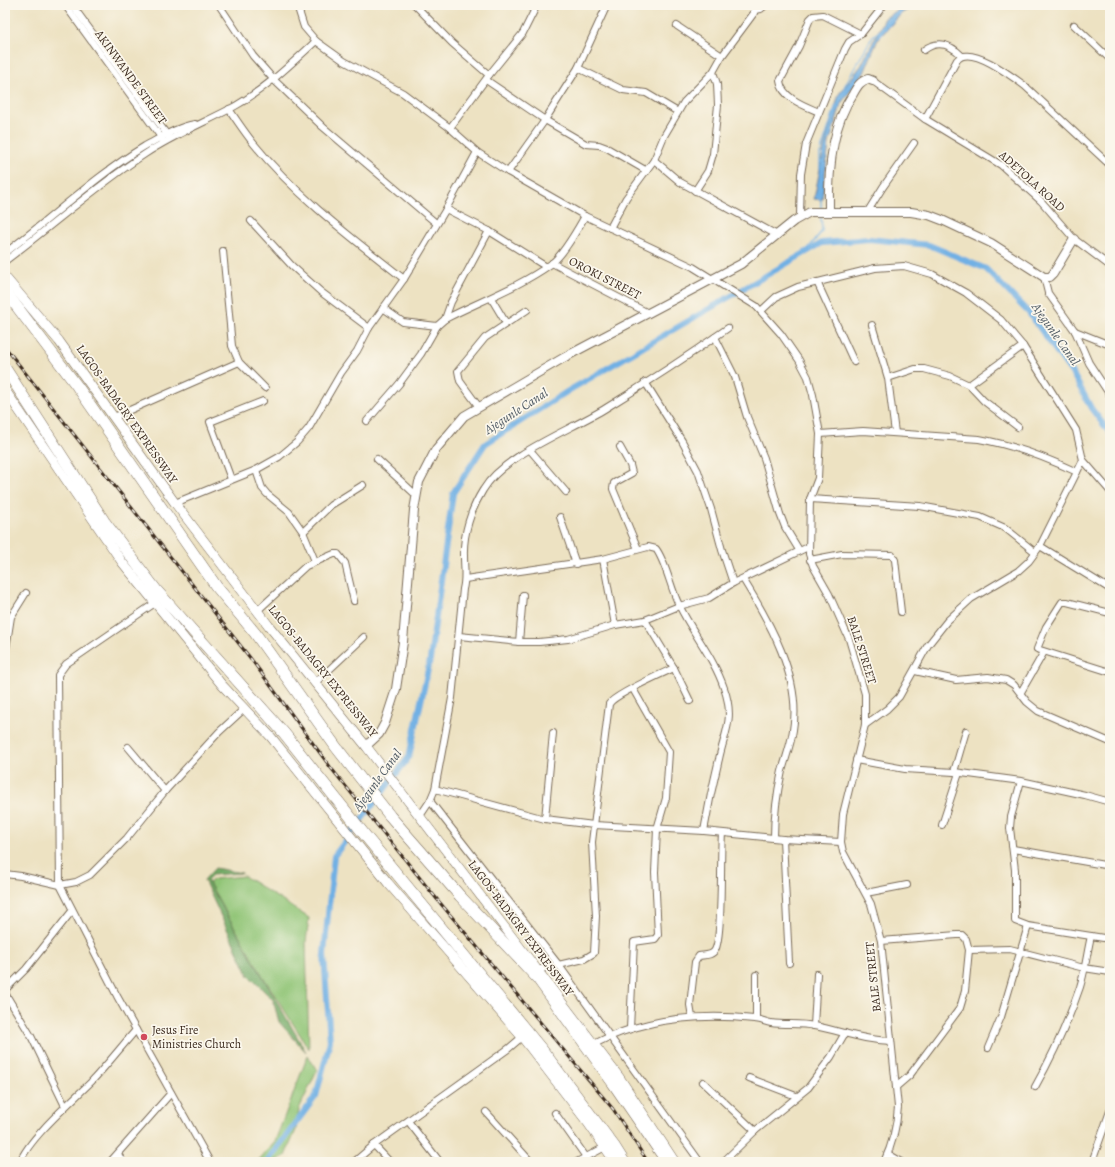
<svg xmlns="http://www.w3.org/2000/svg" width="1115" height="1167" viewBox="0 0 1115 1167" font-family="Alegreya,serif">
  <rect width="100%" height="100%" fill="#fbf7ec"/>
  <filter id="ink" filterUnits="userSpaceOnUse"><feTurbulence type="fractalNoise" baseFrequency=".025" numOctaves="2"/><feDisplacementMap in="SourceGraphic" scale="8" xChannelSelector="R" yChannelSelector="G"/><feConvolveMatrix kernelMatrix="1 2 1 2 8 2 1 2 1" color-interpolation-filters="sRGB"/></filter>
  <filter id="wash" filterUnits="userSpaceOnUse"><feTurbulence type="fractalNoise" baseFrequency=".012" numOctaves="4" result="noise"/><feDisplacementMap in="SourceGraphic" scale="16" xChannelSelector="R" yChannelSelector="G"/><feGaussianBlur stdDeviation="0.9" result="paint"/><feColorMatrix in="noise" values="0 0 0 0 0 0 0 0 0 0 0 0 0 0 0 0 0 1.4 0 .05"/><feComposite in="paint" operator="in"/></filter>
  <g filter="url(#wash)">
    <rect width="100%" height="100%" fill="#ede2c2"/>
    <g fill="#8fc475" stroke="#65774a">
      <path d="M244,876l65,42 -3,24 3,107 -45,-71 -55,-95 5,-4z"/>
      <path d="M308,1055l9,16 -18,38 -3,21 -11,26 -12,6h-16l18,-21z"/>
    </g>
    <path fill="#73aa66" stroke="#576a42" d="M215,868l27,5 -30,2 -5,5 99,172 -27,-30 -6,-22 -24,-24 -45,-96z"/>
    <path fill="#71b0e4" stroke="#566d81" d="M906,5h10l-14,8 -24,26 -14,34 -22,29 -13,41 -7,57 -8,-1 11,-56 14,-49 22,-28 24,-48z"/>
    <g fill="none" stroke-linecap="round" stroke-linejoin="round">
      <g stroke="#71b0e4" stroke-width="1.5">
        <path d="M844,87l28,-50 7,-6"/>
        <path d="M820,169v-15l16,-49"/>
        <path d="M821,199v10"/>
        <path d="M805,253l17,-22 -1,-16"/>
      </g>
      <path stroke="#71b0e4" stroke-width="6" d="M267,1162l49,-66 14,-55 -6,-87 10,-98 75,-99 21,-97 23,-167 32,-49 83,-53 254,-148 47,-4 60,6 57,24 43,44 45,63 17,32 19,25"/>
    </g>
  </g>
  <g filter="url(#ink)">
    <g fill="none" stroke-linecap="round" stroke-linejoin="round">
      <defs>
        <g id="street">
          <path d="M65,5l98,135"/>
          <path d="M72,5l96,131"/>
          <path d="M219,5l34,51 21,24 49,47 113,96"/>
          <path d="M297,5l7,22 12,14"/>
          <path d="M415,5l37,38 37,32"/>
          <path d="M528,5l6,5"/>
          <path d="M755,10l6,-1 5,-4"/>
          <path d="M1074,25l36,34"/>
          <path d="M677,26l45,30"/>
          <path d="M924,50c13,-10 26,-6 37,5"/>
          <path d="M578,68l45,22 23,3 32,19"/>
          <path d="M486,80l59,40 41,24 13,1 8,3 40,23"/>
          <path d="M873,81l52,38 76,46 40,36 33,38 36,27"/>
          <path d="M229,109c8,12 16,24 25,35 42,52 98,94 150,135"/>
          <path d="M819,112c-14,-6 -37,-14 -39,-31l19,-35 11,-27 3,-3 10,-1 38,19"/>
          <path d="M925,119l32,-59c13,-16 56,17 68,26l85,79"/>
          <path d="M450,128l39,-53 34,-42 14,-28"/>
          <path d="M654,160l26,22 97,53"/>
          <path d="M508,172l37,-52 33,-52 29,-63"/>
          <path d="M695,191l13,-20 5,-17 5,-49 -1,-21 -4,-12"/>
          <path d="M446,209l43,22 56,35"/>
          <path d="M868,211l15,-24 31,-44"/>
          <path d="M800,216l1,-42 5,-30 39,-95 4,-7 12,-8 23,-29"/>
          <path d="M251,221l41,45 29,26 48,36"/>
          <path d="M610,228l16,-30 28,-38 10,-24 20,-34 29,-30 9,-16 32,-43v-8"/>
          <path d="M223,251l9,95 7,16 26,26"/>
          <path d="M5,253c47,-35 90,-77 140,-107 17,-9 32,-19 50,-22"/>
          <path d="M5,261c47,-35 91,-75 140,-107 25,-17 56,-30 83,-44 34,-18 60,-43 88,-69l28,20 59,32 47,35 27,24 31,20 77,44 108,51 63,39 25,28 18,26 9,17 5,18 7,39 -2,44 -8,21 -1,55 4,12 16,28 20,45 16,55v31l-22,89 -2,28 2,10 28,52 10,37 17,166c-1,19 -6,38 -14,55"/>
          <path d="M552,263l96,50"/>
          <path d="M1044,277l4,16 27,38 14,32 21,32"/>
          <path d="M817,282l37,80"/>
          <path d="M491,298l15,25"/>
          <path d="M383,308l20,14 34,4"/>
          <path d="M761,311l15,-14 22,-10 77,-19 29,-2 28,8 34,19 35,27 22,26 53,84 7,30 -43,86 -11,15 -11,10 -47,28 -24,22 -19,24 -29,52 -12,12 -22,16"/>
          <path d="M445,319c35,-18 74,-32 106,-55 13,-10 26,-34 34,-48"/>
          <path d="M872,325l16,53 7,55"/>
          <path d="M1075,331l35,14"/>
          <path d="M715,337l20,40 12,40 17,41 16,56 5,13 14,23"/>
          <path d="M888,378l27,-9h9l26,7 19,9 15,16 34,26"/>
          <path d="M645,382l37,59 16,30 13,38 11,41 11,33"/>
          <path d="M969,385l54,-39"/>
          <path d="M479,407l-19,-26 -2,-10 27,-33 42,-28"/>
          <path d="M114,417l125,-55"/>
          <path d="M367,421l32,-37 22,-30 16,-28 8,-7 6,-17 38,-71"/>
          <path d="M820,434l43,-3 116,8c34,6 66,18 98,33"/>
          <path d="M620,447l10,18 2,8 -18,10 -1,6 25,60"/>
          <path d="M530,450l36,42"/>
          <path d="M377,459l39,36"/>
          <path d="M1083,460l27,31"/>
          <path d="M256,470l6,18 5,6 22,18 14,20 12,29"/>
          <path d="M231,479l-21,-57 53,-21"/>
          <path d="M810,499l110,7 60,11 25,11 30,24"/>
          <path d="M175,503l81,-33 23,-13 18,-15 12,-14 32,-55 16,-22 12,-23 35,-49 42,-70 31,-57"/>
          <path d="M560,517l16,47"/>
          <path d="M303,532l28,-27 32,-20"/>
          <path d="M1040,546l70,43"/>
          <path d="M603,559l12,66"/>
          <path d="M810,560l32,-6 50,1 3,5 6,52"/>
          <path d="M465,579l138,-20 45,-12 8,2c10,13 15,41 23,56 14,29 35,53 45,83 11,31 1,43 -5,71 -6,24 -11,48 -15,72"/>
          <path d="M743,579c26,42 59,99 50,151 -2,14 -7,27 -11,41 -5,22 -8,44 -8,67"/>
          <path d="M155,603l-89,61 -8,11 2,210 57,111 93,166"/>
          <path d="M257,611l49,-45 28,-12h4l7,9 9,38"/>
          <path d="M1110,613l-43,-11h-5l-16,25 -9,22 73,23"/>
          <path d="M645,620l29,48 16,33"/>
          <path d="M459,636l60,6h20l29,-3 47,-14 30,-5 34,-14 30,-8 24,-15 75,-36"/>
          <path d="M519,642l4,-47"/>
          <path d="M5,655l6,-38 15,-24"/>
          <path d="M915,671l41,9 32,-3 18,3 8,5 13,17 11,9 72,31"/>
          <path d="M315,683l49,-46"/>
          <path d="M1021,692l23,-40"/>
          <path d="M128,747l37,44"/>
          <path d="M856,760l49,9 49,3 67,9 64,14 25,7"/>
          <path d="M954,772l12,-41"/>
          <path d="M1021,781l-10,36 -1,11 5,42v51l13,5 82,13"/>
          <path d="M435,789l110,30 49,6 110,6 79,8 58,3"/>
          <path d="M420,816l10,-15"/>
          <path d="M545,819l8,-86"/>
          <path d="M942,825l17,-52"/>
          <path d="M783,839l6,124"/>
          <path d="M1013,849l97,17"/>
          <path d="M5,874l16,2 39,9 16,-3 14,-7 37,-37 38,-47 54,-59 25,-23"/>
          <path d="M866,893l41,-8"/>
          <path d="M881,941l76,-6h5l4,4 3,11 -4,41 -5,17 -50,67 -14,12"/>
          <path d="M969,950l41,-1 74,19 26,4"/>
          <path d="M537,970l47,-11 10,-6 2,-37 -4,-74 17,-138c5,-9 52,-30 65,-36"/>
          <path d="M756,975v44"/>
          <path d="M692,1017l-2,-12 5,-43 4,-6c5,-1 13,0 16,-6 8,-13 5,-95 7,-116"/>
          <path d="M814,1026l3,-52"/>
          <path d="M630,1029l4,-87 21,-3 3,-4 -3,-63 2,-43 9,-31 3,-46 -36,-63"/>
          <path d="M594,1044c49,-25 105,-31 160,-25 6,0 11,3 17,4 15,2 29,0 43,3 28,5 47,14 77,15"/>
          <path d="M988,1048l13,-31 27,-91"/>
          <path d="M749,1078l47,18"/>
          <path d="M703,1082l52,49"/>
          <path d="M1035,1087c18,-32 33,-65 45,-100 5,-16 7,-34 11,-51"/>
          <path d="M65,1106l-34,-70 -26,-43 1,-4 20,-20 46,-58"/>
          <path d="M486,1112l45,50"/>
          <path d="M555,1113l31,44"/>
          <path d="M408,1121l32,41"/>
          <path d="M374,1145l16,17"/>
          <path d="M118,1154l5,8"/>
          <path d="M888,1154l14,8"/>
          <path d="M20,1162c9,-24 52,-61 71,-80 16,-17 30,-35 45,-52"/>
          <path d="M110,1162l61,-69"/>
          <path d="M354,1162l20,-17 134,-96 14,-12"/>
          <path d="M577,1162l28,-15"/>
          <path d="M700,1162l-142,-198 -128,-163 5,-12 17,-91 11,-109c3,-11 1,-21 1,-33 -1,-22 7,-47 19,-66 21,-36 88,-60 123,-82 41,-25 82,-52 122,-80"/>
          <path d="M723,1162l32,-31 53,-43 23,-31 14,-24"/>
          <path d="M1092,1162l18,-51"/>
        </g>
        <g id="secondary">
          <path d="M829,211c-1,-39 2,-85 24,-117 4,-7 7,-13 15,-15l5,2"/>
          <path d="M366,746l13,-12 6,-11 11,-34 7,-47 11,-132 5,-28 17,-33 28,-33 101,-59 176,-93 53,-43 16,-9h101l18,3 13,5 49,23 53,34h6l3,-3 21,-35"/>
        </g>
        <g id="primary">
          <path d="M5,277l54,64 116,162 94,123 97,120 253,331 56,85"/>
          <path d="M5,390l117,172 100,123 49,52 117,146 134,154 66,86 27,39"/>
        </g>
        <g id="highway">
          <path d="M5,291l72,95 139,200 39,47 81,114 54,69 70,80 78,83 75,104 54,79"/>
          <path d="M5,368l99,153 53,70 127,142 84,106 175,212 71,95 10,16"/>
        </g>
      </defs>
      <use href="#street" stroke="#796a57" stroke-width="8"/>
      <use href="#secondary" stroke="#796a57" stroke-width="10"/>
      <use href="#primary" stroke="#796a57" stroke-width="10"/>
      <use href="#highway" stroke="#796a57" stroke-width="12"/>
      <use href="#street" stroke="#fff" stroke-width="6"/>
      <use href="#secondary" stroke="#fff" stroke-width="8"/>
      <use href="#primary" stroke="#fff" stroke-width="9"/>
      <use href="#highway" stroke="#fff" stroke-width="11"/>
      <defs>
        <path id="rail" d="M5,347l246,312 80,109 105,130 177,211 35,53"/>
      </defs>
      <use href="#rail" stroke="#3b2a1e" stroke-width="3"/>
      <use href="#rail" stroke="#fbf7ec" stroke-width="1.5" stroke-dasharray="4.5" stroke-linecap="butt"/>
    </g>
  </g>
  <circle fill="#d1495b" stroke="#fbf7ec" stroke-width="1.5" cx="144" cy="1037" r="4"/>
  <g text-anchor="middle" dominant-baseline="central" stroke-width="3.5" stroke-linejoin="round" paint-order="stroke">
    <g font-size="12" fill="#3b2a1e" stroke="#fbf7ec">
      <text transform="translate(131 77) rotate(54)">AKINWANDE STREET</text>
      <text transform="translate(1032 181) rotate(42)">ADETOLA ROAD</text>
      <text transform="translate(605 278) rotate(27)">OROKI STREET</text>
      <text transform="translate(127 414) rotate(55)">LAGOS-BADAGRY EXPRESSWAY</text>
      <text transform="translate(862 650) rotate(72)">BALE STREET</text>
      <text transform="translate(323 671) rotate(51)">LAGOS-BADAGRY EXPRESSWAY</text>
      <text transform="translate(521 928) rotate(53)">LAGOS-BADAGRY EXPRESSWAY</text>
      <text transform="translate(873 977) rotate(-96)">BALE STREET</text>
    </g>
    <g font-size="12" fill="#3b2a1e" stroke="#fbf7ec" text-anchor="start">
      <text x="152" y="1030">Jesus Fire<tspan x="152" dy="14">Ministries Church</tspan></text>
    </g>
    <g font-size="13" font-style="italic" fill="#4e5963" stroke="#fbf7ec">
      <text transform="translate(1056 334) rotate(55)">Ajegunle Canal</text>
      <text transform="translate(516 411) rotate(-33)">Ajegunle Canal</text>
      <text transform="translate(377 780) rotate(-54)">Ajegunle Canal</text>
    </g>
  </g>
  <rect width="1115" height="1167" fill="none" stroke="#fbf7ec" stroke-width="20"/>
</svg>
